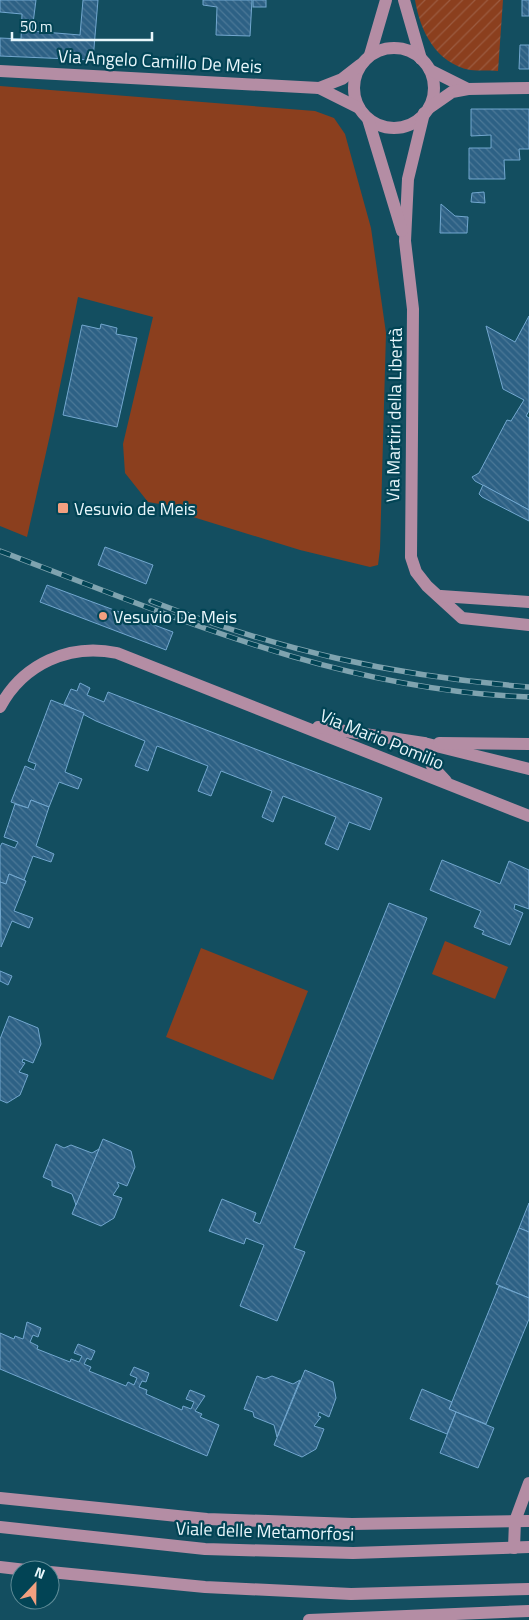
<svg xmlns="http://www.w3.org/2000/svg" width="529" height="1620" viewBox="0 0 529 1620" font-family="'Titillium Web',sans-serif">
  <defs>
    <pattern id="garden-furrows" width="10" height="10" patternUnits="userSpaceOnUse" patternTransform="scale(1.25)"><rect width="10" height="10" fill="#8b3f1e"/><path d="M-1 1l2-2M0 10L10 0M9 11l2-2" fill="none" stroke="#9b5b40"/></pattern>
    <pattern id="building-back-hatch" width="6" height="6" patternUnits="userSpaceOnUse" patternTransform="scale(1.25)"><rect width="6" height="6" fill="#2d6185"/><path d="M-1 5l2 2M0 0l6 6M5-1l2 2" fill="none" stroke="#4b7897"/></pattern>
  </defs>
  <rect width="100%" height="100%" fill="#134e60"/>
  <g fill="#8b3f1e">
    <path d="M0,86l315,25 19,7 11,16 26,94 15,105 -6,216 -2,16 -8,2 -70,-17 -107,-33 -22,-11 -23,-4 -23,-29 -2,-29 30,-127 -75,-20 -28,138 -23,102 -27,-11z"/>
    <path d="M445,941l63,26 -13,32 -63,-25z"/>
    <path d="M201,948l107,43 -35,89 -107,-43z"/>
  </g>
  <path fill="url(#garden-furrows)" d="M415,0h88l-5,71c-9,-1 -19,0 -28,-1 -34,-7 -50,-39 -55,-70z"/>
  <g fill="url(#building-back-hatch)" stroke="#72a7cf">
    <path d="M0,0h36l-4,31 48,4 3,-35h15l-5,60 -93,-4v-18l21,1 1,-25 -22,-2z"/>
    <path d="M203,0h49l-2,36 -34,-1 1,-28 -14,-2z"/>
    <rect x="253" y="0" width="13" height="7"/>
    <rect x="522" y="0" width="7" height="16"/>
    <path d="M520,45h9v24h-10z"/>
    <path d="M471,109h58v40h-10l1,11h-16l1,19h-36v-31h22v-13l-20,1z"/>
    <path d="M484,192l1,11 -14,-1 1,-9z"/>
    <path d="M441,204l14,12 13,1 -1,16h-27z"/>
    <path d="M529,316v95l-3,5 3,2v92l-54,-29 -3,-4 7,-4 28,-53 4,1 13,-21 -21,-11 -17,-63 29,16z"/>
    <path d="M101,324l16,4 -1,6 21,4 -20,89 -54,-12 19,-90 18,4z"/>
    <path d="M483,485l46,25v11l-47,-24 -3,-3z"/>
    <path d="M105,547l48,18 -7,19 -48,-19z"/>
    <path d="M47,585l126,47 -7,18 -126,-48z"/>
    <path d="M80,683l10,5 -3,7 17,7 4,-10 274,106 -12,32 -21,-8 -11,28 -13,-6 11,-27 -53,-21 -10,26 -11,-5 10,-26 -51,-20 -10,25 -13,-5 10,-25 -51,-20 -9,25 -13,-5 10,-25 -49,-20 -32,-17 7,-15 6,2z"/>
    <path d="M51,700l33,13 -19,59 17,7 -4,10 -19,-7 -10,25 -18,-7 -3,8 -17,-6 14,-36 9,4 2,-6 -8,-3z"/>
    <path d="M31,800l18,7 -13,39 18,8 -3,8 -18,-6 -9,24 -15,-6 -3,10 -6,-2v-35l2,-4 13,5 3,-6 -14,-5 11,-33 13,4z"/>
    <path d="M442,860l58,24 9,-23 20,9v39l-14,-5 -1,5 9,4 -13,32 -28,-11 2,-3 -10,-4 7,-16 -51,-21z"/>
    <path d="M9,874l17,7 -12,30 19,7 -4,10 -17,-7 -11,26 -1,-65 6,2z"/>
    <path d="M389,903l38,15 -133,330 11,4 -28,69 -37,-15 24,-61 -18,-7 -2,6 -35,-13 13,-32 34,14 -3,8 7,3z"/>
    <path d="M0,971l12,5 -4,9 -8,-4z"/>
    <path d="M9,1016l29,12 3,16 -8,19 -10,-4 -1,3 3,1 -6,9 9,3 -8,20 -13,8 -7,-3v-61z"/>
    <path d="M103,1139l28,12 4,16 -8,19 -10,-4 2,4 -6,9 9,3 -8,20 -13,8 -29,-12z"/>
    <path d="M56,1144l8,4 7,-3 21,8 7,-4 -23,56 -4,-11 -20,-8v-5l-9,-4z"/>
    <path d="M529,1203v29l-10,-4z"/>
    <path d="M519,1228l10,4v66l-33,-14z"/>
    <path d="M499,1286l30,12v21l-43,105 -37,-15z"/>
    <path d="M27,1322l14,6 -3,9 -5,-2 -3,7 8,4 -1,3 33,13 1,-3 8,3 3,-6 -8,-3 4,-9 17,7 -4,9 -4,-2 -3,6 7,3 -2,4 37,15 2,-4 6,3 3,-7 -7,-3 4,-8 15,6 -3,9 -4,-1 -3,6 8,3 -1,4 36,16 1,-4 8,3 3,-7 -8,-3 4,-9 15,6 -10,15 7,3 -2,3 19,8 -12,31 -207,-87v-36l14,6 1,-3 8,3z"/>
    <path d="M305,1370l28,12 3,16 -7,19 -10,-5 -1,4 3,1 -7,9 10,3 -8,20 -14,8 -28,-12z"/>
    <path d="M257,1376l8,3 7,-3 21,8 7,-4 -23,57 -3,-12 -20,-8 -1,-5 -9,-3z"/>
    <path d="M422,1389l30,13 -3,7 7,3 -9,22 -37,-15z"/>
    <path d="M456,1412l38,16 -16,40 -38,-15z"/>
  </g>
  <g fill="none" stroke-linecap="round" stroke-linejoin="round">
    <g stroke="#b48da4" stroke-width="12">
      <path d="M404,0l17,59"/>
      <circle cx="394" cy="88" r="40"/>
      <path d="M370,55l16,-55"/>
      <path d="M430,70l38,19"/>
      <path d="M0,71l319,17 40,20"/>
      <path d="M319,88l23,-9 18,-14"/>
      <path d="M429,108l23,-16 16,-3 61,-1"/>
      <path d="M424,113l-16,66 -3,62 8,68 -2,248 5,15 11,14 35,32 67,7"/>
      <path d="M368,119l34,112"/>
      <path d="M441,596l88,6"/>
      <path d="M0,707c23,-43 69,-64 117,-54l412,163"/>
      <path d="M318,727l106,16 105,26"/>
      <path d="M424,743l8,23 14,15"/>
      <path d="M439,743l90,1"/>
      <path d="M0,1498l207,21 145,5 177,-3"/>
      <path d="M0,1527l205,22 148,4 176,-6"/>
      <path d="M514,1548l1,-27 14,-38"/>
      <path d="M0,1567l26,3"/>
      <path d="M50,1572l155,15 146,7 178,-5"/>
      <path d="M309,1620l220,-9"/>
    </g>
    <defs>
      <g id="rail">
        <path d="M0,551c175,66 338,139 529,146"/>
        <path d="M151,601c127,49 242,75 378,86"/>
      </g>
    </defs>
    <use href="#rail" stroke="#7fa3af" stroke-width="5.5"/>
    <use href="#rail" stroke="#024455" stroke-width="4" stroke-dasharray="11" stroke-linecap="butt"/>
  </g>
  <g fill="#f2a080" stroke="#024455" stroke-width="2">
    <rect x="57" y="502" width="12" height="12" rx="2.5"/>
    <circle cx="103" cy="616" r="5"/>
  </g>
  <g text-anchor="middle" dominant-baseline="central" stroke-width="4.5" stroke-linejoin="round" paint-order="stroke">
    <g font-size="18" fill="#e8f6fb" stroke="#024455">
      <text transform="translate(160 61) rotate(3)">Via Angelo Camillo De Meis</text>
      <text transform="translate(394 415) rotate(-89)">Via Martiri della Libertà</text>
      <text transform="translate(382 739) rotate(22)">Via Mario Pomilio</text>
      <text transform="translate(265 1531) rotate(2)">Viale delle Metamorfosi</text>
    </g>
    <g font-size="18" fill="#e8f6fb" stroke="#024455" text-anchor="start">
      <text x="74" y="508">Vesuvio de Meis</text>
      <text x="113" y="616">Vesuvio De Meis</text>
    </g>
  </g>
  <g transform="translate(35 1585) rotate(22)"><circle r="24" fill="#024455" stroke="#5e8b97"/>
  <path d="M0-4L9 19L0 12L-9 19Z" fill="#f2a080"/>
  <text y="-8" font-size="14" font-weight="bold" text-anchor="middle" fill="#e8f6fb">N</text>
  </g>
  <path d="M12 32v8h140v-8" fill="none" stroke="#e8f6fb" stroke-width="2.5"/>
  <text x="20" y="32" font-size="15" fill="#e8f6fb" stroke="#024455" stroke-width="4" paint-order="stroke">50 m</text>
</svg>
